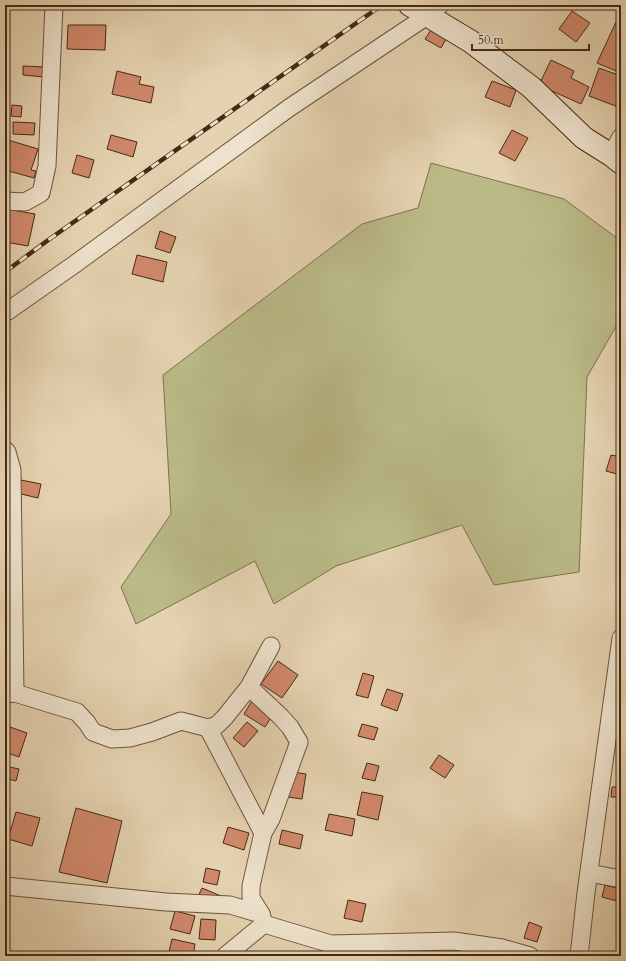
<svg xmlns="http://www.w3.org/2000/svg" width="626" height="961" viewBox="0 0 626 961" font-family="Cardo,serif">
  <rect width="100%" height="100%" fill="#e5d2b0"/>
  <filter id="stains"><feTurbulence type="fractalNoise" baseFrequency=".005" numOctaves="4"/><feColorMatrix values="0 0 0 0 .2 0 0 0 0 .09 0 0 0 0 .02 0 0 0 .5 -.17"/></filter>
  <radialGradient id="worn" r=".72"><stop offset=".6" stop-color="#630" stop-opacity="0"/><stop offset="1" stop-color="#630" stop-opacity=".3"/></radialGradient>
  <path fill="#baba87" stroke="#7f724e" d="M431,163l133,36 57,42v77l-34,59 -8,195 -85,13 -32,-60 -126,41 -62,38 -19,-43 -119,63 -15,-37 50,-73 -8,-139 199,-151 56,-16z"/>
  <g fill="#d1896c" stroke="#442b14">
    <path d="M574,5h15l-1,5 -14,-3z"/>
    <path d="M572,11l18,12 -14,19 -17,-13z"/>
    <path d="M616,22l5,2v49l-24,-10z"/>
    <path d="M68,25h38l-1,25 -38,-1z"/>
    <path d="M431,30l15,9 -5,9 -16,-9z"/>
    <path d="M551,60l23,11 -3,7 18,9 -8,17 -42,-19z"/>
    <path d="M23,66l23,1 -1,10 -22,-2z"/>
    <path d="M599,68l22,8v32l-32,-12z"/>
    <path d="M117,71l24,6 -2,7 15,3 -3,16 -39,-9z"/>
    <path d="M492,81l24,9 -6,17 -25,-10z"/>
    <path d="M12,105l10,1 -1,11 -10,-1z"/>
    <path d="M13,122l22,1 -1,12 -21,-1z"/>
    <path d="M512,130l16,8 -13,23 -16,-8z"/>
    <path d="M111,135l26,7 -4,15 -26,-8z"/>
    <path d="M8,140l30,9 -7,21 5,1 -2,7 -29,-8v-19z"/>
    <path d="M77,155l17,5 -5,18 -17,-5z"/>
    <path d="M6,209l29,5 -7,32 -23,-4z"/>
    <path d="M160,231l16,6 -6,16 -15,-5z"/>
    <path d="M137,255l30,7 -4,20 -31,-8z"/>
    <path d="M611,455l10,2 -4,17 -11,-3z"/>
    <path d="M16,479l25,5 -3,14 -25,-6z"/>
    <path d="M278,661l20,14 -16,23 -21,-14z"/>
    <path d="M363,673l11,3 -6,22 -12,-3z"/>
    <path d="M387,689l16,5 -6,17 -16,-6z"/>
    <path d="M253,699l21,14 -9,14 -21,-13z"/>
    <path d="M247,722l11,9 -14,16 -11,-9z"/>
    <path d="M362,724l16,4 -4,12 -16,-4z"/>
    <path d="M10,727l17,6 -8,24 -14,-5v-9z"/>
    <path d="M439,755l15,10 -9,13 -15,-10z"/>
    <path d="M367,763l12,3 -4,15 -13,-3z"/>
    <path d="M5,766l14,3 -3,12 -11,-3z"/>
    <path d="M293,772l13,2 -4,25 -14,-2z"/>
    <path d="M612,787h9v10h-10z"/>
    <path d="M362,792l21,4 -5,24 -21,-5z"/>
    <path d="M76,808l46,13 -15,62 -48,-11z"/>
    <path d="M16,812l24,6 -8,28 -24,-7z"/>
    <path d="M329,814l26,5 -3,17 -27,-6z"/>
    <path d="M228,827l21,6 -5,17 -21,-7z"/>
    <path d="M282,830l21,5 -3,14 -21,-5z"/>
    <path d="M206,868l14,3 -3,14 -14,-3z"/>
    <path d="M605,885l15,4 -3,12 -15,-4z"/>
    <path d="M202,888l19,8 -6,15 -20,-8z"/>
    <path d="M348,900l18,4 -4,18 -18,-4z"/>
    <path d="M175,911l20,5 -5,18 -20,-5z"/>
    <path d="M201,919l15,1 -1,20 -16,-1z"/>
    <path d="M529,922l13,5 -5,15 -13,-4z"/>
    <path d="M172,939l23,5 -2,12h-25z"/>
  </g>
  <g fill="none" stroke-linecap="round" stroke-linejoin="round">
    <defs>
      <g id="street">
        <path d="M611,155l10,-18"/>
        <path d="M5,201l20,1 16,-9 6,-27 7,-161"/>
        <path d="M5,313l70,-49 214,-156 138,-92 13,-11"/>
        <path d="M5,450l2,2 5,18 3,223"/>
        <path d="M249,687l32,30 9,10 9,15 -28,77 -8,14 -12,53v12l10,16 3,10 67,20 123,-3 48,7 28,8"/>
        <path d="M5,694l10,-1 62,19 10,11 6,9 19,7 18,-1 22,-6 29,-11 27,7 9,-3 8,-8 24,-30 22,-41"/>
        <path d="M208,728l55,105"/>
        <path d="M589,873l32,6"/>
        <path d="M5,886l161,16 64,3 31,9"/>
        <path d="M225,956l39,-32"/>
        <path d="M579,956l7,-63 35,-255"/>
      </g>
      <path id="secondary" d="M410,5l60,36 61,46 53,51 27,17 10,8"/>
    </defs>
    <use href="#street" stroke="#6c553b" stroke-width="19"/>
    <use href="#secondary" stroke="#442b14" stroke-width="24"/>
    <use href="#street" stroke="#eee2cc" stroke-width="17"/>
    <use href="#secondary" stroke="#eee2cc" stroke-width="22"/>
    <defs>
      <path id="rail" d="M5,272l46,-34 331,-233"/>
    </defs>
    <use href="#rail" stroke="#442b14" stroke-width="4.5"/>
    <use href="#rail" stroke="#eee2cc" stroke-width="3" stroke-dasharray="9" stroke-linecap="butt"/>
  </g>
  <rect width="626" height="961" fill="none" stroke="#e5d2b0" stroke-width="20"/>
  <rect x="6" y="6" width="614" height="949" fill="none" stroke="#442b14" stroke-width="2"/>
  <rect x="10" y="10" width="606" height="941" fill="none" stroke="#442b14"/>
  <path d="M472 44v6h117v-6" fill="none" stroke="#442b14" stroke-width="2"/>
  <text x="478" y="44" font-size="12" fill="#442b14" stroke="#eee2cc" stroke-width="3" paint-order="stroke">50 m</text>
  <rect width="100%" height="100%" filter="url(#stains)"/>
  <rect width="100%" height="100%" fill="url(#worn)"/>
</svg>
